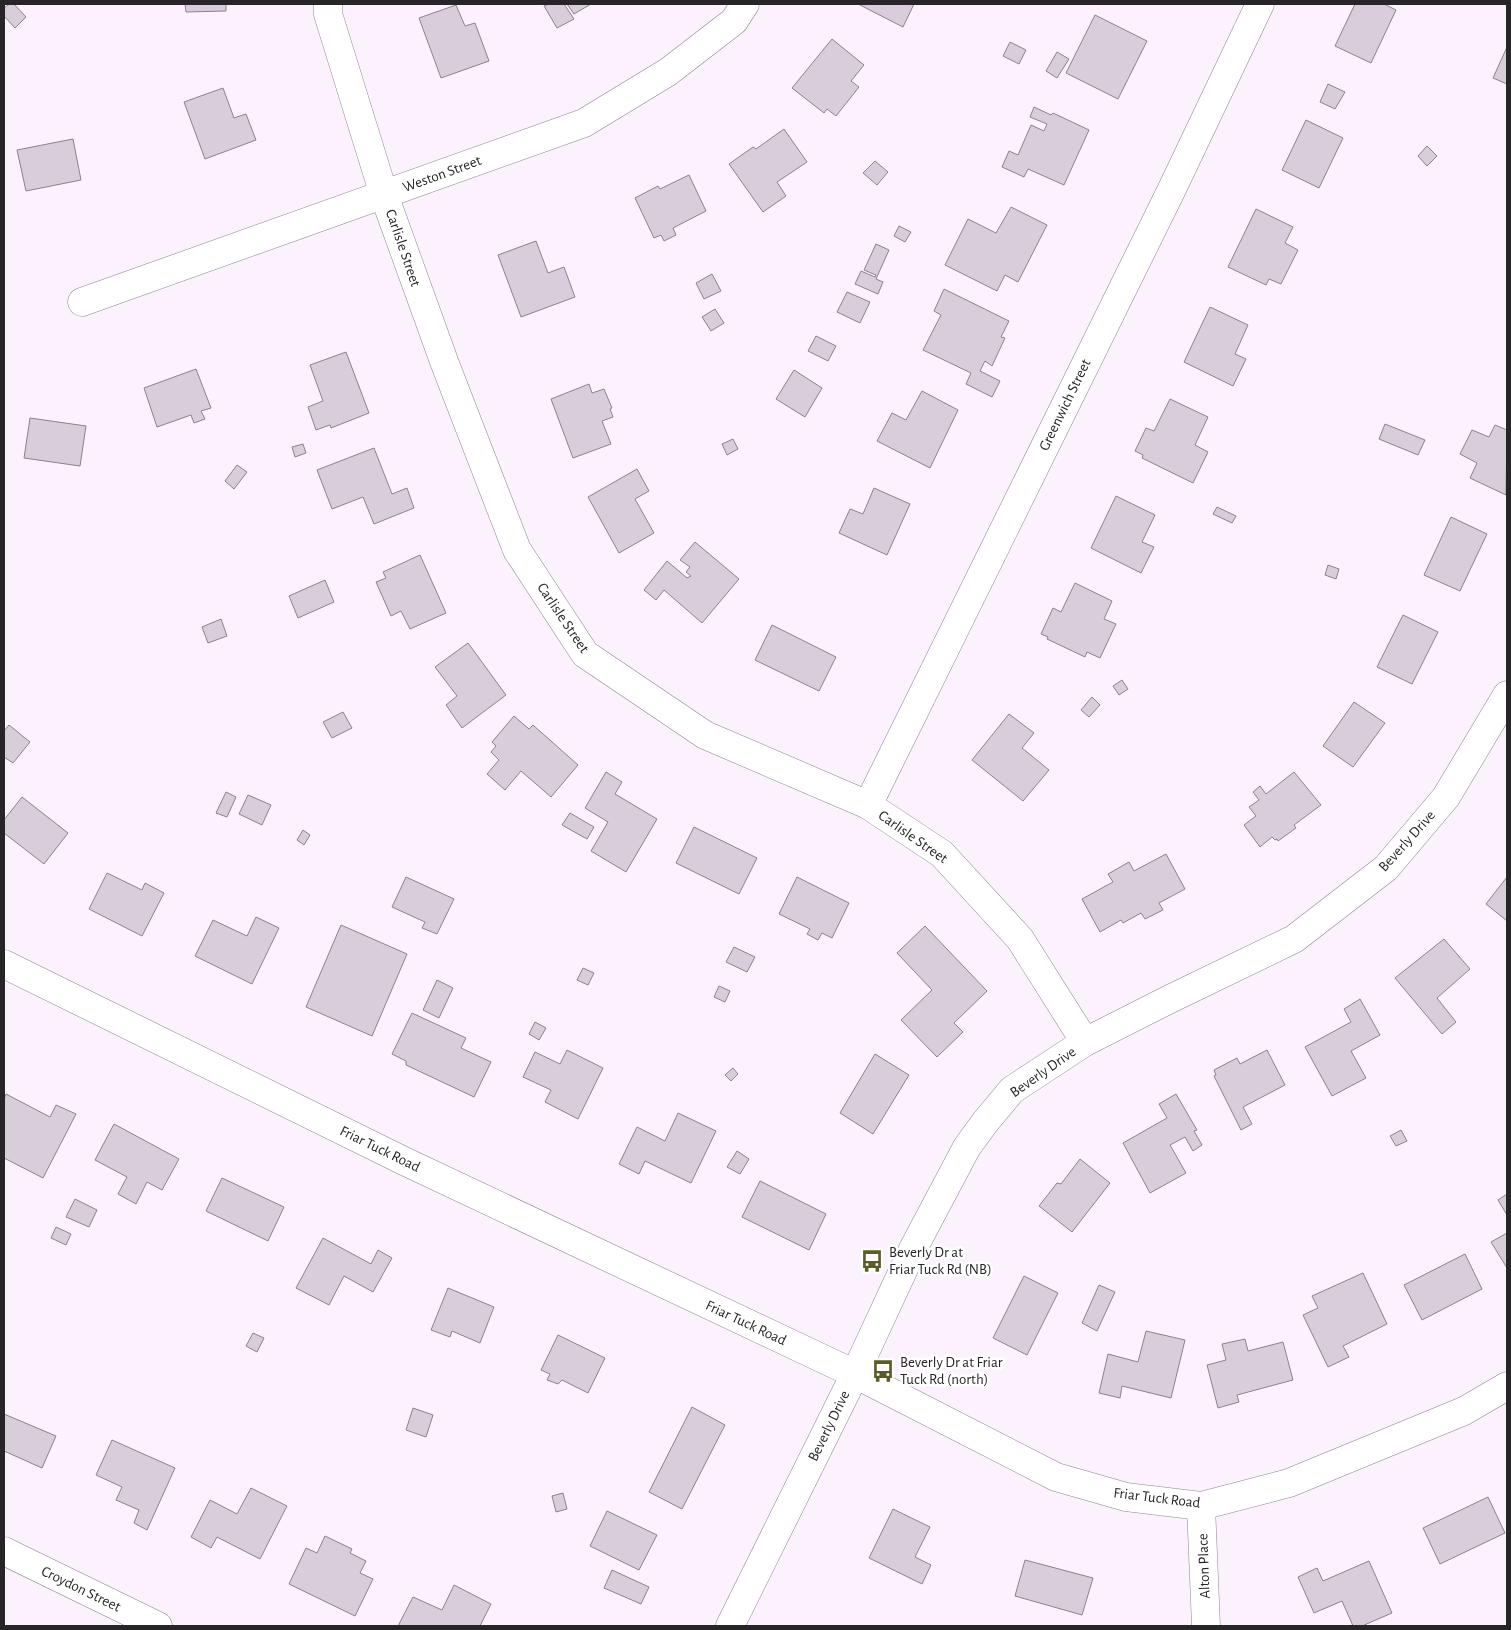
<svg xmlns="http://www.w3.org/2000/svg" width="1511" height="1630" viewBox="0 0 1511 1630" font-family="'Alegreya Sans',sans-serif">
  <rect width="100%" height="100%" fill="#fbf2fe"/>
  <g fill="#d7ced9" stroke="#8b828d">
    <path d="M9,4h5l12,13 -11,11 -11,-12v-8z"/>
    <path d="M185,4h41v7l-40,1z"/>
    <path d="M549,4h15l10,15 -17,9 -13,-22z"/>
    <path d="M567,4h24l-17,10z"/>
    <path d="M858,4h56l-11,23z"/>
    <path d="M1355,4h29l12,6 -25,53 -36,-17z"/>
    <path d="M456,5l9,21 10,-3 14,38 -48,17 -22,-60z"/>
    <path d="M1095,15l52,26 -29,58 -52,-26z"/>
    <path d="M832,39l32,26 -13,16 8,6 -23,29 -9,-7 -3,4 -32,-25z"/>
    <path d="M1010,42l16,8 -7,14 -16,-8z"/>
    <path d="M1507,47v37l-14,-6z"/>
    <path d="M1057,52l12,7 -12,19 -11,-7z"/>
    <path d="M1328,84l17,8 -10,17 -15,-7z"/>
    <path d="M223,88l11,30 12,-4 10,26 -51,19 -21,-57z"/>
    <path d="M1034,107l17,8 2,-2 36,17 -25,55 -36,-16 -4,8 -22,-10 7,-16 9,4 13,-30 13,6 3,-7 -17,-7z"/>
    <path d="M1306,120l37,18 -24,50 -37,-18z"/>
    <path d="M784,129l23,33 -30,20 9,14 -23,16 -34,-48 24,-17 3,2z"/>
    <path d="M73,139l8,41 -55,11 -9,-41z"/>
    <path d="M1427,146l10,10 -10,10 -9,-10z"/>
    <path d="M875,161l13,11 -11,13 -14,-12z"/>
    <path d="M689,175l17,36 -33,17 3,7 -12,6 -3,-6 -7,3 -19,-40 23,-12 2,3z"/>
    <path d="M1011,207l36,18 -29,57 -13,-7 -8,16 -52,-26 23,-46 28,14z"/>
    <path d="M1256,209l37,18 -8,16 13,7 -17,34 -12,-5 -3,6 -38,-18z"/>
    <path d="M899,226l12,6 -6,10 -11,-6z"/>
    <path d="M536,241l12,32 16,-6 11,30 -54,20 -23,-62z"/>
    <path d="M876,244l13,6 -13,29 7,3 -5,12 -23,-10 6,-13 14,6 1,-2 -12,-5z"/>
    <path d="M712,274l9,17 -17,8 -8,-16z"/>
    <path d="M944,289l65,32 -8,16 4,1 -13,28 -7,-5 -5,10 20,10 -8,16 -26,-13 5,-11 -48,-23 18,-35 -7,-4z"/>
    <path d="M847,292l23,10 -10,21 -23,-11z"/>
    <path d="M1210,307l38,18 -13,29 11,5 -13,27 -49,-24z"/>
    <path d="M715,309l9,14 -13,8 -9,-14z"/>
    <path d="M816,336l20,10 -8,15 -20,-10z"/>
    <path d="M346,352l23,61 -38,15 -1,-3 -14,5 -8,-23 15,-6 -13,-36z"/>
    <path d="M196,369l15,39 -10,3 4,8 -11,4 -3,-8 -34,12 -13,-39z"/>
    <path d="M794,370l28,18 -17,29 -29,-18z"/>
    <path d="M589,384l3,9 12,-4 8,19 -2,1 3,8 -11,4 9,23 -38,14 -22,-59z"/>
    <path d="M922,391l36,19 -28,58 -53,-27 15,-28 14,7z"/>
    <path d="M1170,399l38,18 -13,28 13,7 -15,31 -51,-25 1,-3 -8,-4 11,-23 8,3z"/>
    <path d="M30,418l56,8 -6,40 -56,-8z"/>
    <path d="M1385,424l40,16 -7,15 -39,-16z"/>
    <path d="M1495,425l12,5 -1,65 -36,-17 7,-15 -17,-9 12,-24 17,7z"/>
    <path d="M733,439l5,10 -11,6 -5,-11z"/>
    <path d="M303,444l3,9 -11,4 -3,-10z"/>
    <path d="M374,448l18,46 15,-6 7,20 -40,16 -11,-27 -31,12 -15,-39z"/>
    <path d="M237,465l10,7 -13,17 -9,-8z"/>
    <path d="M637,469l12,22 -14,8 19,34 -35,20 -31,-56z"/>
    <path d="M874,488l36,16 -23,51 -48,-22 11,-24 13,5z"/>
    <path d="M1116,496l39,19 -13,27 12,5 -13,26 -50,-25z"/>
    <path d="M1217,507l19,9 -4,7 -19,-9z"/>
    <path d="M1451,517l36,17 -27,57 -36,-16z"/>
    <path d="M695,542l44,37 -37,44 -38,-33 -8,10 -12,-10 23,-29 20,17 4,-2 -5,-4 4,-5 -10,-7z"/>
    <path d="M420,555l26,58 -36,16 -9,-18 -10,5 -15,-34 10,-4 -3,-6z"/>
    <path d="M1328,565l11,4 -3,10 -11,-4z"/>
    <path d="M325,580l9,22 -36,16 -9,-22z"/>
    <path d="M1075,583l37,18 -8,18 12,5 -16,34 -13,-6 -2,5 -38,-18 1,-2 -7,-3 12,-26 8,4z"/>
    <path d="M1403,615l35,17 -26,52 -35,-17z"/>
    <path d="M221,619l6,17 -19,7 -6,-16z"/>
    <path d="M772,625l64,32 -17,34 -64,-31z"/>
    <path d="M468,643l38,52 -44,33 -16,-23 11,-9 -22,-29z"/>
    <path d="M1122,680l6,9 -9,6 -6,-9z"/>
    <path d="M1092,697l8,8 -11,12 -8,-7z"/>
    <path d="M1354,702l31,21 -32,44 -30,-21z"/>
    <path d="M343,712l9,16 -20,10 -9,-16z"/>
    <path d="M1009,714l25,19 -12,15 27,22 -26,31 -51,-41z"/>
    <path d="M514,716l15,13 4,-4 45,40 -27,32 -30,-26 -16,19 -18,-16 12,-14 -8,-8 5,-6 -4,-4z"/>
    <path d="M9,725l21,17 -17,21 -9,-6v-26z"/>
    <path d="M606,772l16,10 -7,12 42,25 -31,53 -35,-21 17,-29 -23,-14z"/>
    <path d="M1294,772l27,33 -27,20 2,3 -18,13 -1,-2 -2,1 -3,-3 -12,10 -16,-22 12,-9 -7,-9 10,-7 -6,-8 7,-6 6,8z"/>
    <path d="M226,792l10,5 -9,20 -11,-4z"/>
    <path d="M248,795l23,10 -9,20 -23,-11z"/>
    <path d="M22,797l46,36 -24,31 -40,-31v-13z"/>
    <path d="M570,813l24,14 -7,12 -25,-14z"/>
    <path d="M694,827l63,31 -18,36 -63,-31z"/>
    <path d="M303,830l7,5 -6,10 -7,-5z"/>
    <path d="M1166,854l19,35 -26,14 4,7 -18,9 -4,-6 -18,10 -2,-3 -21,12 -18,-33 31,-17 -5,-8 21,-12 5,9z"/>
    <path d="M107,873l35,17 3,-7 19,10 -22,43 -53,-27z"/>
    <path d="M406,877l48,22 -17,35 -15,-6 3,-6 -33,-15z"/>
    <path d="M797,877l52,26 -17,35 -10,-5 -4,7 -11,-6 3,-5 -31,-15z"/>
    <path d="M1507,877v44l-21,-17z"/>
    <path d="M256,917l23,11 -27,56 -57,-28 18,-36 34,16z"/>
    <path d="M341,925l66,29 -35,82 -66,-29z"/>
    <path d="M925,926l62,65 -33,32 9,9 -26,25 -36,-37 31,-30 -35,-37z"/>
    <path d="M1444,939l26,30 -33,29 19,24 -14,12 -47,-56z"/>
    <path d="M734,947l21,10 -8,15 -21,-10z"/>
    <path d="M583,968l11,5 -6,12 -11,-5z"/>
    <path d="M437,980l16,8 -14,30 -16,-8z"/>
    <path d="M719,986l11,5 -5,11 -11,-5z"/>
    <path d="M1360,999l20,36 -29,16 15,27 -34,18 -27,-49 46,-25 -7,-13z"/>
    <path d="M412,1013l54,25 -5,10 30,14 -17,35 -68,-32v-4l-14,-7z"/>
    <path d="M535,1022l11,6 -7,12 -10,-6z"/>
    <path d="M567,1050l36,18 -25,51 -33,-17 6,-12 -28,-13 12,-25 25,12z"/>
    <path d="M1267,1050l18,35 -42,22 9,17 -11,6 -27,-54 2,-1 -2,-5 23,-12 3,6z"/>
    <path d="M875,1054l34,21 -36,59 -33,-21z"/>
    <path d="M733,1068l5,6 -7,7 -6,-6z"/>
    <path d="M6,1094l44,23 6,-12 20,9 -33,64 -39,-20v-59z"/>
    <path d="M1176,1094l21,36 -3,1 8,14 -9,6 -8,-14 -15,8 16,28 -36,20 -27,-50 44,-25 -8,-14z"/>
    <path d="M678,1113l38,18 -25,52 -46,-22 -6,13 -20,-10 18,-37 28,14z"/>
    <path d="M114,1124l65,35 -17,31 -15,-8 -11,22 -18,-10 9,-17 -32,-17z"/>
    <path d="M1401,1130l6,11 -11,5 -6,-10z"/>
    <path d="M737,1151l12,8 -9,15 -13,-7z"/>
    <path d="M1080,1159l30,24 -38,49 -33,-26 18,-23 4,1z"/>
    <path d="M222,1178l62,29 -16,34 -62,-30z"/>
    <path d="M760,1181l66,33 -17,36 -67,-33z"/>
    <path d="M1507,1194v21l-9,-15z"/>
    <path d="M75,1199l22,11 -8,17 -23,-10z"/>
    <path d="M56,1227l15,7 -5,11 -15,-7z"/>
    <path d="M1507,1233v35l-16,-26z"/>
    <path d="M323,1238l48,26 7,-14 14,8 -19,34 -29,-16 -15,29 -33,-17z"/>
    <path d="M1465,1254l17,35 -60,31 -18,-35z"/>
    <path d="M1363,1273l24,51 -44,22 6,11 -21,10 -25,-52 15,-7 -6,-12z"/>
    <path d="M1024,1276l34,17 -31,62 -34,-17z"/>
    <path d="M1099,1285l16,7 -18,39 -15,-8z"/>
    <path d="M448,1288l46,19 -14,36 -28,-12 -2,6 -19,-7z"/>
    <path d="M1146,1331l39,9 -14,58 -49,-12 -2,12 -21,-5 9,-39 30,8z"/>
    <path d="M253,1333l11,5 -7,14 -11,-6z"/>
    <path d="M558,1335l47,23 -17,35 -26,-13 -4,4 -11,-4 3,-6 -9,-4z"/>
    <path d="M1245,1339l3,12 35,-9 10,38 -56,15 2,7 -21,6 -11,-43 19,-5 -4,-16z"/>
    <path d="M692,1407l33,18 -43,84 -33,-17z"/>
    <path d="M413,1408l20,7 -7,22 -20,-7z"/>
    <path d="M4,1414l52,22 -14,32 -38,-17z"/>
    <path d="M112,1440l63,28 -28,62 -13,-7 5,-13 -23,-10 6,-13 -26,-12z"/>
    <path d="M251,1488l36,18 -27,53 -43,-22 -6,11 -20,-11 19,-37 27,14z"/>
    <path d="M563,1493l4,16 -11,3 -4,-16z"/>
    <path d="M1488,1497l17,36 -65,31 -17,-36z"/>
    <path d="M893,1509l37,18 -15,30 16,8 -9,19 -53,-26z"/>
    <path d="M607,1511l50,24 -18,35 -49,-24z"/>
    <path d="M325,1536l27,13 -2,4 16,8 -6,12 13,6 -18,37 -66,-32 17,-36 11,5z"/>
    <path d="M1025,1560l68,18 -11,37 -67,-19z"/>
    <path d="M1369,1561l23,52 -30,13h-9l-11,-25 -28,12 -16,-36 19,-9 6,13z"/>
    <path d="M612,1570l37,17 -8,17 -37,-16z"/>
    <path d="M454,1585l37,19 -11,22h-82l15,-29 29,13z"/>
  </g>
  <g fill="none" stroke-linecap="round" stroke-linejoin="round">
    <defs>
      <g id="minor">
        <path d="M328,4v10l56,181 61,169 72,186 68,104 120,81 163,70 74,49 78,85 65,103"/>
        <path d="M82,302l502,-179 84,-51 66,-51 11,-17"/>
        <path d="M868,805l303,-614 89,-187"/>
        <path d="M4,964l400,197 451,213 201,103 70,20 75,9 88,-23 175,-72 43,-25"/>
        <path d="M1201,1506l5,120"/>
        <path d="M4,1551l154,75"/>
        <path d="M730,1626l125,-252 59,-127 53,-100 19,-26 26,-31 73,-48 85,-43 124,-60 92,-71 60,-71 61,-102"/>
      </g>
    </defs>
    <use href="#minor" stroke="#8d848f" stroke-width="29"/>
    <use href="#minor" stroke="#fff" stroke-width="28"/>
  </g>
  <defs>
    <symbol id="bus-bare" viewBox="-9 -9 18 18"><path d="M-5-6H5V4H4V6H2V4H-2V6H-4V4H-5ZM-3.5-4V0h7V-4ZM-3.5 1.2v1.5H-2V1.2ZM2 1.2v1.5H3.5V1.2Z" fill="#5b5c29" stroke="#fff" stroke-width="2.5" paint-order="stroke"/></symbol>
  </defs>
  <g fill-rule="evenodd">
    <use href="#bus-bare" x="856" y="1245" width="32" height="32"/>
    <use href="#bus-bare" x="867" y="1355" width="32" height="32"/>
  </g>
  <g text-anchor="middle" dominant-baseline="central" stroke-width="5" stroke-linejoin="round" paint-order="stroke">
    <g font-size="15" fill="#282529" stroke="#fff">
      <text transform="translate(442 174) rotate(-20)">Weston Street</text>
      <text transform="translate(403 248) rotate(71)">Carlisle Street</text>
      <text transform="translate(1065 405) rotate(-64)">Greenwich Street</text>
      <text transform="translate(563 618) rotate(56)">Carlisle Street</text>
      <text transform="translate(913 837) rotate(35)">Carlisle Street</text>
      <text transform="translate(1407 841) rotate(-48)">Beverly Drive</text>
      <text transform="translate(1043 1072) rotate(-35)">Beverly Drive</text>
      <text transform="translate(380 1149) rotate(26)">Friar Tuck Road</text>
      <text transform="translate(746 1323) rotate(25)">Friar Tuck Road</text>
      <text transform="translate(829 1426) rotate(-64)">Beverly Drive</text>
      <text transform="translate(1157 1498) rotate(7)">Friar Tuck Road</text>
      <text transform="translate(1204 1566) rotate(-92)">Alton Place</text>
      <text transform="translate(81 1589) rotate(26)">Croydon Street</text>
    </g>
    <g font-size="15" fill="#282529" stroke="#fff" text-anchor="start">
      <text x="889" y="1252">Beverly Dr at<tspan x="889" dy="17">Friar Tuck Rd (NB)</tspan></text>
      <text x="900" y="1362">Beverly Dr at Friar<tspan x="900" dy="17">Tuck Rd (north)</tspan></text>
    </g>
  </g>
  <rect width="1511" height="1630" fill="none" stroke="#282529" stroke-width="10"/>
</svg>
